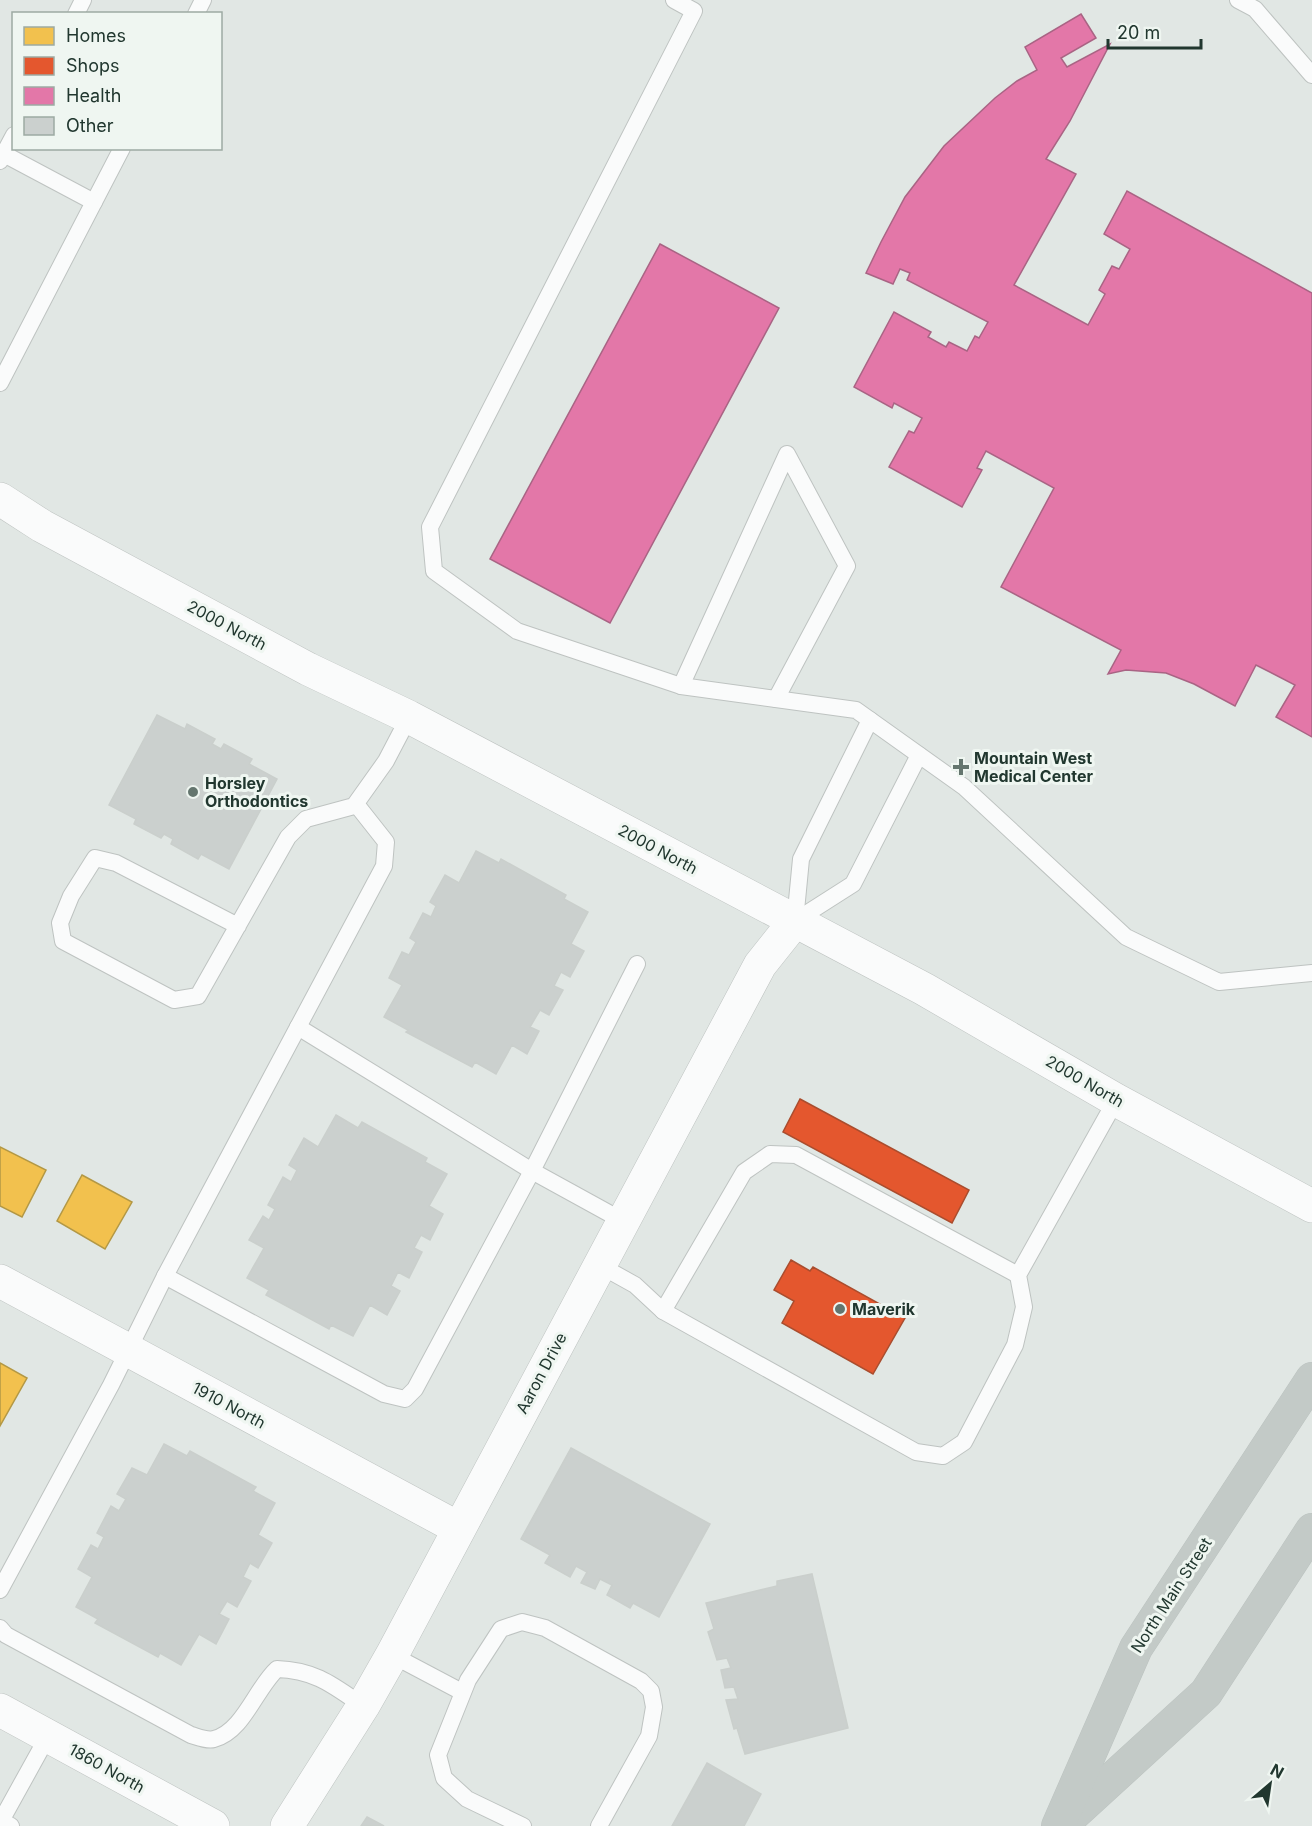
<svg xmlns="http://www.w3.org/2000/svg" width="1312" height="1826" viewBox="0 0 1312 1826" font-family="Inter,sans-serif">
  <rect width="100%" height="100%" fill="#e1e7e4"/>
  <g fill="#f2c14e" stroke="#b39845" stroke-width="1.5">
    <path d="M0,1147l46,23 -24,47 -22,-11z"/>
    <path d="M82,1175l50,27 -27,47 -48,-28z"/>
    <path d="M0,1363l27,15 -27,48z"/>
  </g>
  <g fill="#e4572e" stroke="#aa4d2e" stroke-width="1.5">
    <path d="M800,1099l169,91 -17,33 -169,-91z"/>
    <path d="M791,1260l19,11 3,-4 92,51 -32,56 -91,-51 12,-22 -20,-11z"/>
  </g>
  <g fill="#e377a8" stroke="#a96484" stroke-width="1.5">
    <path d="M1081,14l15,24 -35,20 6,9 43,-23 -40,77 -24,38 30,15 -62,111 74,40 17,-31 -6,-4 13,-24 7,3 11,-20 -26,-15 23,-43 185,102v444l-36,-20 19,-32 -39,-20 -21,41 -41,-22 -28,-11 -40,-3 -18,4 13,-24 -120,-63 53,-99 -68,-37 -9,17 5,2 -20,37 -73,-40 20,-36 5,2 8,-15 -28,-15 -2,5 -38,-21 40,-75 37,20 -3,5 18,10 3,-5 18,9 8,-15 4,2 9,-16 -81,-42 3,-7 -10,-4 -7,15 -27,-11 15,-31 24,-45 39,-51 51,-48 22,-17 20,-11 -12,-23z"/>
    <path d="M660,244l119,64 -169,315 -120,-64z"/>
  </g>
  <g fill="#cbd0ce" stroke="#cacfcc" stroke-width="1.5">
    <path d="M157,715l28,14 2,-5 28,15 -3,5 9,5 3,-5 28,15 -3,5 28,15 -48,90 -28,-15 -3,5 -27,-15 2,-5 -9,-5 -3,4 -27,-14 2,-5 -27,-14z"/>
    <path d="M476,851l23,12 2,-4 65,36 -2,4 24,13 -17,32 13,7 -14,26 -9,-5 -7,14 9,4 -14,25 -9,-5 -10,17 9,4 -12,23 -15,-9 -16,29 -21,-12 -3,5 -66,-35 2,-2 -24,-13 18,-32 -13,-7 13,-26 7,3 7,-13 -6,-4 13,-25 8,4 5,-11 -6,-4 15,-27 14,8z"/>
    <path d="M336,1115l22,13 4,-6 65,36 -2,4 22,12 -18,32 14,8 -13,26 -9,-5 -7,13 8,4 -13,26 -11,-6 -7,14 9,5 -13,24 -17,-10 -17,31 -22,-11 -2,4 -63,-34 3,-5 -22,-12 17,-30 -15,-8 14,-24 6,4 6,-11 -7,-4 15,-28 8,5 6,-12 -8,-5 15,-27 14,9z"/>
    <path d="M164,1444l23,12 3,-5 66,36 -3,4 22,12 -17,32 14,8 -14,25 -8,-5 -7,14 8,4 -14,26 -10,-6 -8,13 10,5 -13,25 -17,-10 -18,31 -21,-12 -2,4 -63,-34 3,-4 -22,-12 16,-30 -14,-8 13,-24 7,4 6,-12 -7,-4 14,-27 8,5 7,-12 -9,-5 15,-26 15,7z"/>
    <path d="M571,1448l139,76 -51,93 -26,-14 -3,5 -23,-13 5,-10 -12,-6 -5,10 -14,-6 6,-11 -11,-6 -6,11 -25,-14 5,-8 -29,-16z"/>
    <path d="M812,1574l36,154 -103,26 -8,-26 -3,1 -8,-29 12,-1 -4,-12 -9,1 -4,-18 10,-2 -4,-10 -10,2 -9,-28 6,-3 -8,-26 71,-17v-5z"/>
    <path d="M707,1763l54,31 -17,32h-72z"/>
    <path d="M367,1817l17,9h-23z"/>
  </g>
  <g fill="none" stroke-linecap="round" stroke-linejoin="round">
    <defs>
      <g id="service">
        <path d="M674,0l20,11 -264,516 4,44 83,60 164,55 175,24 108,77 162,150 93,45 93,-9"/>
        <path d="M1238,0l17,9 57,66"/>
        <path d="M76,14l7,-14"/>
        <path d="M196,14l7,-14"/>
        <path d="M0,152l94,50"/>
        <path d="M0,161l14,-26"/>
        <path d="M0,383l122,-235"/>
        <path d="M681,686l106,-232 60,112 -71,133"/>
        <path d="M795,921l6,-62 69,-139"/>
        <path d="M795,921l58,-37 66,-129"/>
        <path d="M238,926l-122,-63 -21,-5 -24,38 -11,27 3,18 111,59 24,-4 90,-159 18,-18 48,-13 32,-45 23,-44"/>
        <path d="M298,1027l234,144 91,50"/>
        <path d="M599,1265l36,20 28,26 253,141 27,4 21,-14 51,-97 9,-38 -6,-32 98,-175"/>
        <path d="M165,1276l219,118 21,5 10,-10 117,-218 105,-207"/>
        <path d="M663,1311l81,-139 26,-18 26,1 222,120"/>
        <path d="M0,1590l111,-205 54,-109 219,-410 2,-24 -30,-38"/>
        <path d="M0,1628l6,7 185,100c7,2 16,6 23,4 29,-7 42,-51 63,-70 38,1 57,17 86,37"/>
        <path d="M392,1655l70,37"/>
        <path d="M11,1826l-10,-5 47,-85"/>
        <path d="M523,1826l-56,-27 -23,-21 -6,-23 30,-75 33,-51 21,-7 23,6 96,53 10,10 3,16 -5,29 -50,90"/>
      </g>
      <g id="minor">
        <path d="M0,1281l458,247"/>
        <path d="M0,1710l213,116"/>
        <path d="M287,1826l76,-120 29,-51 368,-690 35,-44"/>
      </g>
      <path id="tertiary" d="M0,499l42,27 266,143 101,48 515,272 192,111 196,106"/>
      <g id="trunk">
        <path d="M1066,1821l140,-128 106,-163"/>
        <path d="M1058,1826l78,-178 176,-269"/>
      </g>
    </defs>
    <use href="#service" stroke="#bec3c1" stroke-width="18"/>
    <use href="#minor" stroke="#bec3c1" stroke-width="34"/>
    <use href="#tertiary" stroke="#bec3c1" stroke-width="34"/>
    <use href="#trunk" stroke="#bcc3c0" stroke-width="34"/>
    <use href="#service" stroke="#fafbfb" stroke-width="16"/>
    <use href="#minor" stroke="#fafbfb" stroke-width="33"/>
    <use href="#tertiary" stroke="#fafbfb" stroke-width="33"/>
    <use href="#trunk" stroke="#c3cac7" stroke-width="33"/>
  </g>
  <g fill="#64756e" stroke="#eff6f1" stroke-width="2">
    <path d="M958 758h6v6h6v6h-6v6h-6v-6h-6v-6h6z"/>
    <circle cx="193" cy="792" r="6"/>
    <circle cx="840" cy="1309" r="6"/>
  </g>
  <g text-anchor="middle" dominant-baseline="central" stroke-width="6" stroke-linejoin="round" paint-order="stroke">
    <g font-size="16" fill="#21372f" stroke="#eff6f1">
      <text transform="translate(227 625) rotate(28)">2000 North</text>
      <text transform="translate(658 849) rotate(28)">2000 North</text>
      <text transform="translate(1085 1081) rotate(30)">2000 North</text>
      <text transform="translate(541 1373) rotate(-62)">Aaron Drive</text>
      <text transform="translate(229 1405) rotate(28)">1910 North</text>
      <text transform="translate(1171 1595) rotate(-57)">North Main Street</text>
      <text transform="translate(107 1768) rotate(29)">1860 North</text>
    </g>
    <g font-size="16" font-weight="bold" fill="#21372f" stroke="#eff6f1" text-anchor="start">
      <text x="974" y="758">Mountain West<tspan x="974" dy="18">Medical Center</tspan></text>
      <text x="205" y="783">Horsley<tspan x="205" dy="18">Orthodontics</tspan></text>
      <text x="852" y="1309">Maverik</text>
    </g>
  </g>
  <rect x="12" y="12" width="210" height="138" fill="#eff6f1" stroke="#9daaa3" stroke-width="1.5"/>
  <rect x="24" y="27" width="30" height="18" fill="#f2c14e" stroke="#9daaa3" stroke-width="1.5"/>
  <text x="66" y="42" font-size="18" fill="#21372f">Homes</text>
  <rect x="24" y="57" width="30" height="18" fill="#e4572e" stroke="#9daaa3" stroke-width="1.5"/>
  <text x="66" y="72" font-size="18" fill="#21372f">Shops</text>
  <rect x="24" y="87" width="30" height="18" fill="#e377a8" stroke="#9daaa3" stroke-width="1.5"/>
  <text x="66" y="102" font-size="18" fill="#21372f">Health</text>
  <rect x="24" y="117" width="30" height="18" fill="#cbd0ce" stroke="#9daaa3" stroke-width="1.5"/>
  <text x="66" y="132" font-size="18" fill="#21372f">Other</text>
  <g transform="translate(1270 1784) rotate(29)" stroke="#eff6f1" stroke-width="4.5" paint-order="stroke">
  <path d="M0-4.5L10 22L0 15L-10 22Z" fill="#21372f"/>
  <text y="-9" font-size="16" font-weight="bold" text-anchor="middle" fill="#21372f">N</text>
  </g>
  <path d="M1108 39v9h93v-9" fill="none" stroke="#21372f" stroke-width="3"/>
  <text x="1117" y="39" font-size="18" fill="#21372f" stroke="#eff6f1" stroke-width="4.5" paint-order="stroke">20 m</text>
</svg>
